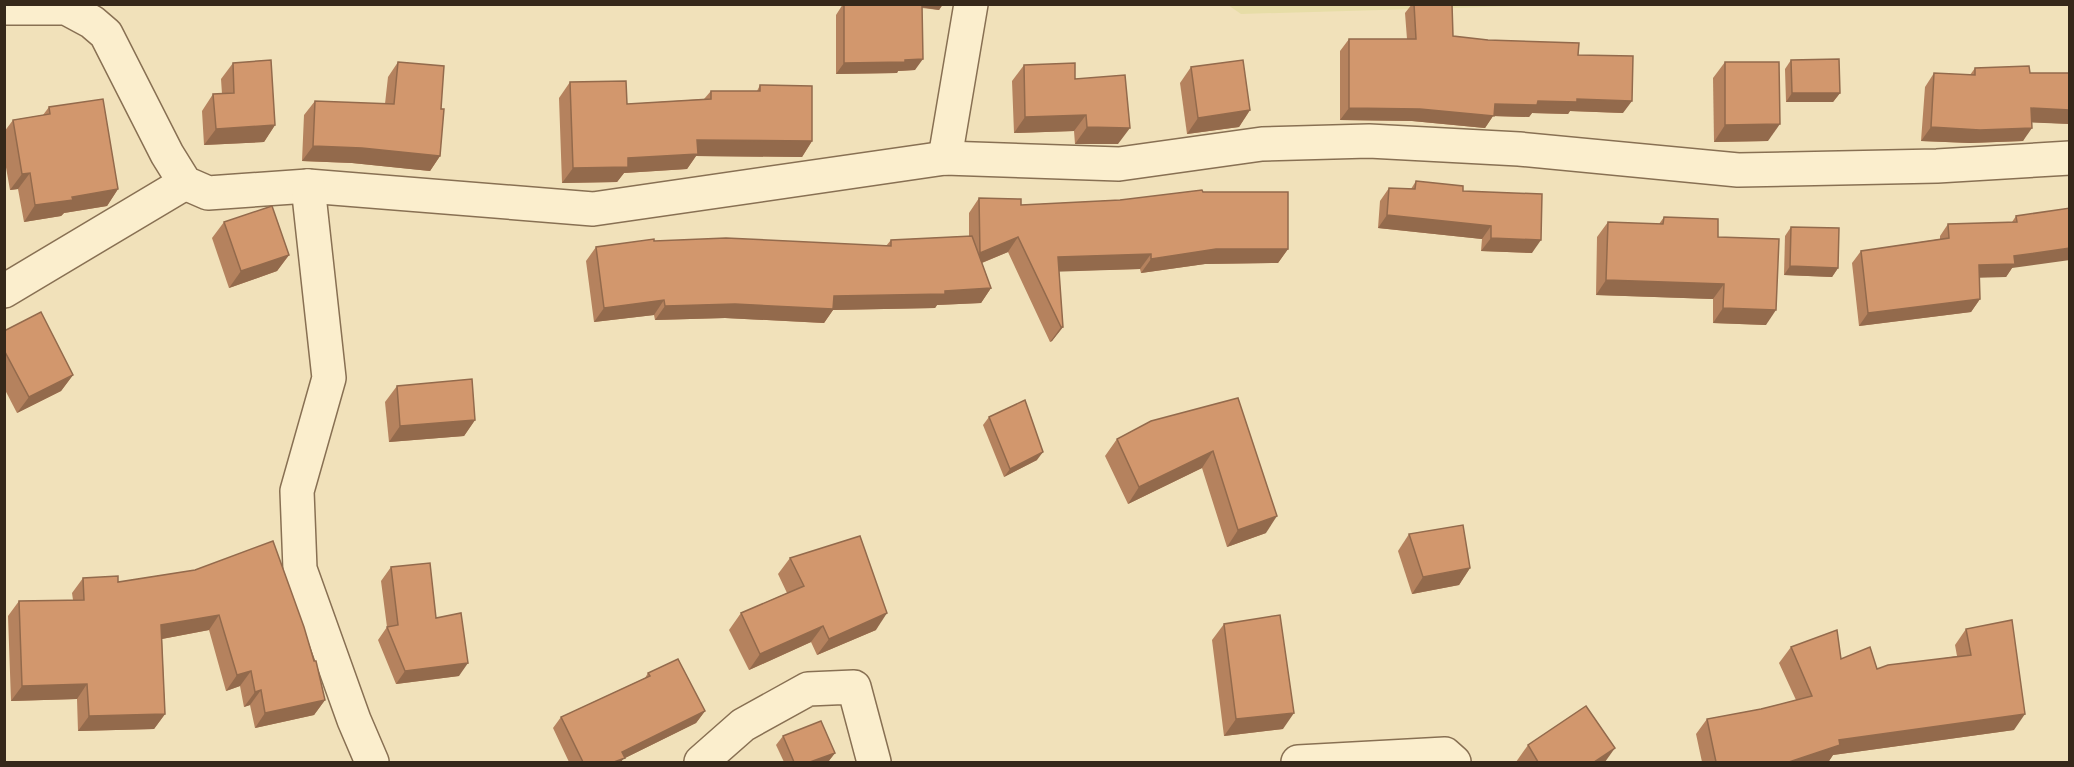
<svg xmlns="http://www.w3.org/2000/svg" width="2074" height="767" viewBox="0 0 2074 767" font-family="'Source Serif 4',serif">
  <rect width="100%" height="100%" fill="#f1e1ba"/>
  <path fill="#e7dda7" d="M1228,5h320l-307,9z"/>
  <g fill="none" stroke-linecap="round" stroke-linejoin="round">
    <defs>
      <g id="street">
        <path d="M4,8h62l26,14 14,12 61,120 18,29 23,10 100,-7 285,23 352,-51 174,6 143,-20 107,-3 150,8 219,21 199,-4 133,-8"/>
        <path d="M945,158l26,-154"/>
        <path d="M308,186l21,192 -32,113 3,78 54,151 18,42"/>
        <path d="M4,291l181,-108"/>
        <path d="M701,762l42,-37 65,-36 46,-2 20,75"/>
        <path d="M1298,762l147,-8 9,8"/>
      </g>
    </defs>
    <use href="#street" stroke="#887053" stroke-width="36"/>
    <use href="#street" stroke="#fbeecd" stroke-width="33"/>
  </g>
  <g fill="#b5825e">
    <path d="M843,4h100l-4,6 -17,-2 -7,62 -17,1 -1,2 -61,1v-59z"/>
    <path d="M1412,4h40l1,32 125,19 45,58 -53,-2 -2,3 -36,-1 -3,4 -36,-1 -8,12 -73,-7 -72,-1v-69l9,-12h58l-2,-26z"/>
    <path d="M1791,60l49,33 -7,9h-47l-1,-33z"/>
    <path d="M398,62l43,47 -1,47 -10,15 -78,-8 -50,-2 2,-46 11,-14 70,3 3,-27z"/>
    <path d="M1725,62l43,79 -54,1 -1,-64z"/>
    <path d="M233,63l42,62 -11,17 -60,3 -2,-34 11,-17h9l-1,-15z"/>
    <path d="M1024,65l51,14 43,65h-43l-1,-13 -60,2 -2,-52z"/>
    <path d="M1191,67l59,43 -11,17 -52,7 -7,-51z"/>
    <path d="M1975,68l55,5 40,51 -38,-2 -9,19 -53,2 -49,-2 4,-54 9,-14 36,2z"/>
    <path d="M570,82l57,22 77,-5 7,-8h46l3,-6 52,56 -10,16 -106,-1 -9,13 -63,4 -7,9 -55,1 -3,-85z"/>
    <path d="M49,107l69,82 -11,17 -43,7 -3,3 -37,6 -6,-33 -8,1 -6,-34v-24l9,-12 30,-5z"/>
    <path d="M1416,181l47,10 69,62 -51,-2 1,-12 -104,-11 2,-27 9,-13 22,1z"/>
    <path d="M1203,192l85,57 -10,14 -73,1 -64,9 -1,-4 -81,2 4,56 -11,14 -2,1 -42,-90 -26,11 9,25 -10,15 -44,2 -2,3 -102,2 -9,13 -99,-5 -70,2 -1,-5 -60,7 -8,-61 10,-14 58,-6 232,5 5,-6 78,-4v-23l10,-15 42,7 99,-5z"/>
    <path d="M2070,208l-58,60 -6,9h-27l1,22 -9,13 -112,14 -7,-63 9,-12 79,-12v-3l8,-12 64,-2 4,-6z"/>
    <path d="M1664,217l54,20 48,88 -53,-2v-24l-117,-4 1,-58 11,-15 51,2z"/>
    <path d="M224,222l65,33 -12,16 -48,17 -17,-50z"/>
    <path d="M1791,227l47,41 -6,9 -48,-2 1,-39z"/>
    <path d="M4,331l69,44 -12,16 -44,22 -13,-25z"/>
    <path d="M397,386l78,34 -11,16 -75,6 -4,-40z"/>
    <path d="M1238,398l28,135 -39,14 -25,-79 -74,36 -23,-48 12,-17z"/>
    <path d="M989,417l48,43 -33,17 -21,-52z"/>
    <path d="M1409,534l61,34 -11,17 -47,9 -14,-43z"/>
    <path d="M790,558l86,72 -59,25 -6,-13 -62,28 -20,-40 12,-17 46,-20 -9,-19z"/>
    <path d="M391,567l45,51 23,58 -63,8 -18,-44 9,-13 -6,-46z"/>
    <path d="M195,570l130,130 -11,15 -59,13 -5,-23 -6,2 -4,-21 -14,5 -17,-61 -47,9 3,75 -11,15 -76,2 -1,-32 -66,2 -3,-85 11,-15 54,-1 -1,-7 11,-15 35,4z"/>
    <path d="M1224,624l59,105 -59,7 -12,-96z"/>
    <path d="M1966,629l48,101 -181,25 -4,6 -4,1h-123l-6,-28 11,-15 54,-10 35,-9 -17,-37 12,-16 86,22 80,-13 -2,-11z"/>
    <path d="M648,673l57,38 -9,12 -73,36 -2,3h-52l-16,-34 8,-11 84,-39z"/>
    <path d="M783,736l52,17 -7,9h-44l-8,-17z"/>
    <path d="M1528,745l77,17h-89z"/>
  </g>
  <g fill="#936a4c">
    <path d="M915,4h28l-4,6 -25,-4z"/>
    <path d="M923,59l-8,11 -17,1 -1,2 -61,1 8,-11z"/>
    <path d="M1792,93h48l-7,9h-47z"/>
    <path d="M1577,99l55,2 -9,12 -53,-2 -2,3 -36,-1 -3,4 -36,-1 -8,12 -73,-7 -72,-1 9,-12 71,1 118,-8z"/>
    <path d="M2031,108l39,2v14l-48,-2z"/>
    <path d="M1250,110l-11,17 -52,7 11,-16z"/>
    <path d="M1086,115l-12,16 -60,2 11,-16z"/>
    <path d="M1780,124l-12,17 -54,1 11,-17z"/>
    <path d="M275,125l-11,17 -60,3 12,-16z"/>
    <path d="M1087,127l43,1 -12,16h-43z"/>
    <path d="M1931,127l101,1 -9,13 -53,2 -49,-2z"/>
    <path d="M697,140l115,1 -10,16 -106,-1 -9,13 -63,4 -7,9 -55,1 11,-15 55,-10z"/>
    <path d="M313,146l49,2 78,8 -10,15 -78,-8 -50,-2z"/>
    <path d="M30,173l-12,16 -8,1 12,-16z"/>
    <path d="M118,189l-11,17 -43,7 -3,3 -37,6 11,-17 37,-8z"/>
    <path d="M1387,215l104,11 -9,13 -104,-11z"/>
    <path d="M1018,237l-10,15 -39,16 11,-15z"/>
    <path d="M1491,238l50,2 -9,13 -51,-2z"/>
    <path d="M2070,248v12l-58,8 -6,9 -36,1 9,-13 35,-9z"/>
    <path d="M1216,249h72l-10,14 -73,1 -64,9 10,-14z"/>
    <path d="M1151,254l-11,15 -92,3 10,-15z"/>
    <path d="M289,255l-12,16 -48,17 12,-17z"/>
    <path d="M1790,266l48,2 -6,9 -48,-2z"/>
    <path d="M1606,280l118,4 -11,15 -117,-4z"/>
    <path d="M991,288l-10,15 -44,2 -2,3 -102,2 -9,13 -99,-5 -70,2 10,-14 169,-10z"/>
    <path d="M1980,299l-9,13 -112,14 9,-13z"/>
    <path d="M664,300l-10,15 -60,7 10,-14z"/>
    <path d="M1723,308l53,2 -10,15 -53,-2z"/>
    <path d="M1061,327h2l-11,14 -2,1z"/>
    <path d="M73,375l-12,16 -44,22 12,-16z"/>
    <path d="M475,420l-11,16 -75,6 11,-16z"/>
    <path d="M1213,451l-11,17 -74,36 11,-17z"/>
    <path d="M1043,452l-6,8 -33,17 6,-8z"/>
    <path d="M1277,516l-11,17 -39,14 11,-17z"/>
    <path d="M1470,568l-11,17 -47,9 11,-17z"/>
    <path d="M887,613l-11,17 -59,25 12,-16z"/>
    <path d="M219,615l-10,15 -58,11 10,-16z"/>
    <path d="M823,626l-12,16 -62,28 11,-16z"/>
    <path d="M468,663l-9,13 -63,8 9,-13z"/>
    <path d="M251,671l-11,15 -14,5 11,-16z"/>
    <path d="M87,684l-10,15 -66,2 11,-15z"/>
    <path d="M261,690l-11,15 -6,2 11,-15z"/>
    <path d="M325,700l-11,15 -59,13 10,-15z"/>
    <path d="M705,711l-9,12 -73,36 -2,3h-7l8,-10z"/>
    <path d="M1294,713l-11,16 -59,7 12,-17z"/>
    <path d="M165,714l-11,15 -76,2 11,-15z"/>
    <path d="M2025,714l-11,16 -181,25 -4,6 -4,1h-36l50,-22z"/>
    <path d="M1615,748l-10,14h-11z"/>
    <path d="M835,753l-7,9h-18z"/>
  </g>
  <g fill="#d2976d" stroke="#936a4c" stroke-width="1.5">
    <path d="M844,4h78l1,55 -18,1v2l-61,1z"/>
    <path d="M1414,4h38l1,32 35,4 91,3 -1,12 55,1 -1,45 -55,-2v3l-39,-1 -1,4 -42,-1 -1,12 -74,-7 -71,-1v-69h67z"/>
    <path d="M1839,59l1,34h-48l-1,-33z"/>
    <path d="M271,60l4,65 -59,4 -3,-35 21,-1 -1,-30z"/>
    <path d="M1243,60l7,50 -52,8 -7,-51z"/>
    <path d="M398,62l46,4 -3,43h3l-4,47 -78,-8 -49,-2 2,-45 79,3z"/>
    <path d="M1725,62h54l1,62 -55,1z"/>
    <path d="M1075,63v16l50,-4 5,53 -43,-1 -1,-12 -61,2 -1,-52z"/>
    <path d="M2029,66l1,7h40v37l-39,-2 1,20 -52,2 -49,-3 3,-54 41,2v-7z"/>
    <path d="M626,81l1,23 84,-5v-8h49v-6l52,1v55l-115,-1 1,14 -70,4v9l-55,1 -3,-86z"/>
    <path d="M103,99l15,90 -46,8 1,3 -38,5 -5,-32 -8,1 -9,-54 37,-6 -1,-7z"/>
    <path d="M1416,181l47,5v5l79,3 -1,46 -50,-2v-12l-104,-11 2,-27 26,1z"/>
    <path d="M1202,190l1,2h85v57h-72l-65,10v-5l-93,3 5,70h-2l-43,-90 -38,16 -1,-55 42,1v6l99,-5z"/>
    <path d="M272,206l17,49 -48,16 -17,-49z"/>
    <path d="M2070,208v40l-56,8 1,8 -36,1 1,34 -112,14 -7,-62 88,-13 -1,-14 69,-2 -1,-6z"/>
    <path d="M1664,217l54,2v18l61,2 -3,71 -53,-2 1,-24 -118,-4 2,-58 55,2z"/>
    <path d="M1791,227l48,1 -1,40 -48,-2z"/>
    <path d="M972,236l19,52 -46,3v3l-111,2 -1,13 -98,-5 -70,2 -1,-6 -60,8 -8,-61 58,-8v2l72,-3 165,8v-6z"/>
    <path d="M41,312l32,63 -44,22 -25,-47v-19z"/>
    <path d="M472,379l3,41 -75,6 -3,-40z"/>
    <path d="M1238,398l39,118 -39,14 -25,-79 -74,36 -22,-48 34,-18z"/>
    <path d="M1025,400l18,52 -33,17 -21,-52z"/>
    <path d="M1463,525l7,43 -47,9 -14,-43z"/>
    <path d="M860,536l27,77 -58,26 -6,-13 -63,28 -19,-41 63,-27 -14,-28z"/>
    <path d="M273,541l31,86 10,34h2l9,39 -60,13 -4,-23 -6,2 -4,-21 -14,4 -18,-60 -58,10 4,89 -76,2 -2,-32 -65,2 -3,-85 65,-1 -1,-22 35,-2v6l77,-12z"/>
    <path d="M430,563l6,55 25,-5 7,50 -63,8 -18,-44 11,-2 -7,-58z"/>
    <path d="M1280,615l14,98 -58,6 -12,-95z"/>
    <path d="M2012,620l13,94 -186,26 1,5 -51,17h-73l-9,-43 54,-10 51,-13 -21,-49 46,-17 4,29 29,-12 7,22 11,-4 83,-10 -5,-26z"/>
    <path d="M678,659l27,52 -83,41 3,6 -11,4h-31l-22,-45 89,-41 -2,-3z"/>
    <path d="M1586,706l29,42 -21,14h-56l-10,-17z"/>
    <path d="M821,721l14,32 -25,9h-16l-11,-26z"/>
  </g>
  <rect width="2074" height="767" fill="none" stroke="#36281a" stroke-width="12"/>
</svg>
